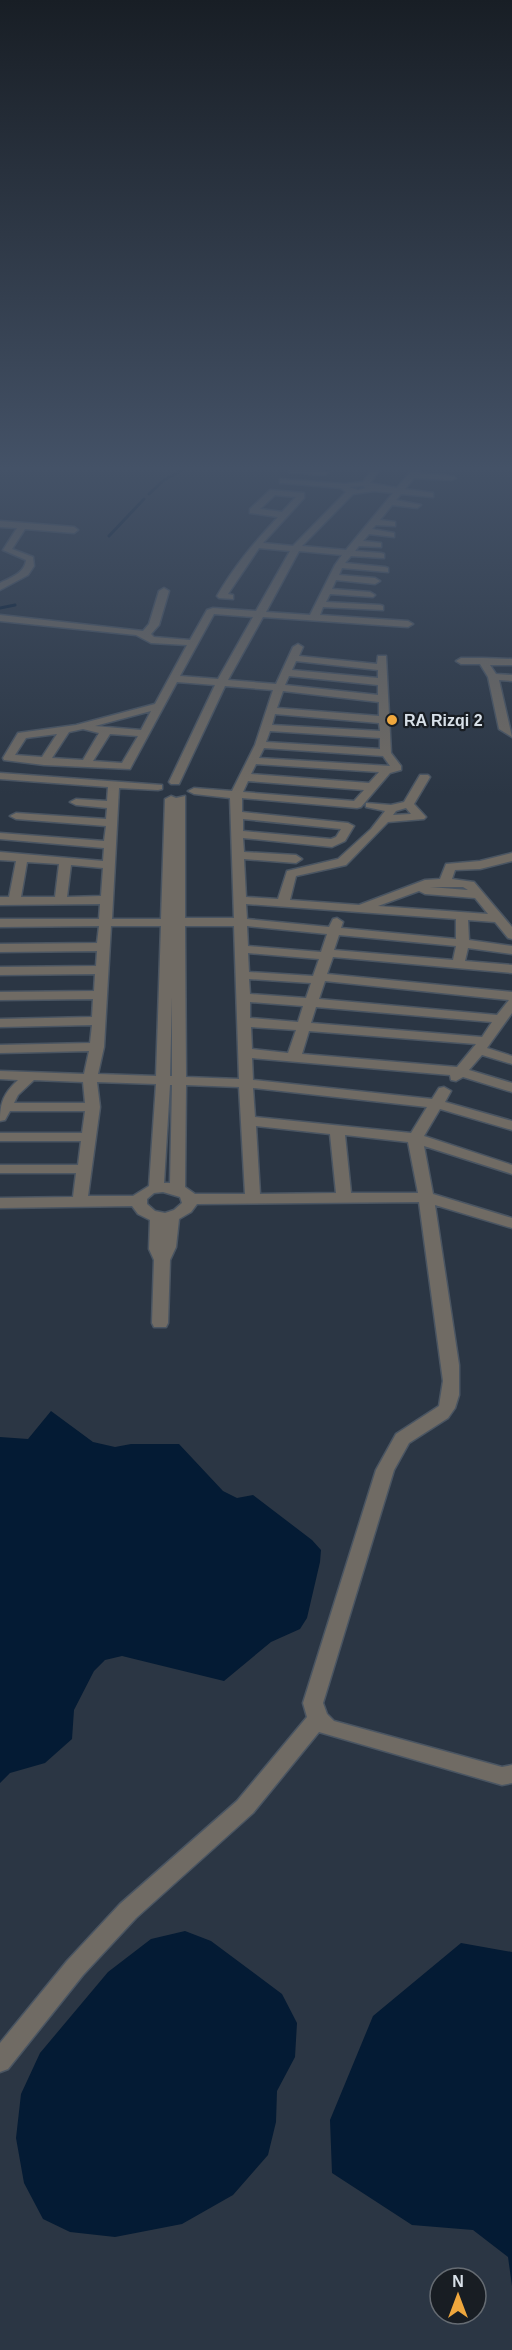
<svg xmlns="http://www.w3.org/2000/svg" width="512" height="2350" viewBox="0 0 512 2350" font-family="Arial,sans-serif">
  <rect width="100%" height="100%" fill="#2b3644"/>
  <g fill="#041b34">
    <path d="M51,1411l42,31 22,5 16,-3h48l44,47 14,7 16,-3 59,45 9,10 -1,12 -13,56 -7,11 -29,13 -47,39 -102,-25 -17,4 -11,11 -20,39 -2,29 -27,24 -35,10 -10,10v-346l28,2z"/>
    <path d="M185,1931l26,10 71,53 15,29 -2,34 -18,34 -1,31 -8,33 -35,40 -51,29 -67,13 -45,-5 -27,-13 -19,-36 -8,-45 5,-44 19,-41 68,-81 43,-33z"/>
    <path d="M461,1943l51,9v334l-4,-29 -35,-27 -61,-5 -80,-52 -2,-53 43,-104z"/>
  </g>
  <g fill="none" stroke-linecap="round" stroke-linejoin="round">
    <g stroke="#041b34" stroke-width="3">
      <path d="M149,494l15,-14 28,-15"/>
      <path d="M109,536l35,-37"/>
      <path d="M0,608l15,-3"/>
    </g>
    <defs>
      <g id="minor">
        <path d="M375,465h8l-13,18 27,5 19,-23h8l-6,8 34,3 4,2 -4,2 -38,-2 -9,11 28,4v4l-32,-3 -5,6 25,5 -4,3 -25,-3 -12,15 15,2v4l-19,-1 -4,4 22,4v4l-25,-3 -6,7 18,2v4l-22,-1 -4,5 26,2 3,1v4l-33,-2 -6,7 40,4 3,1v4l-46,-4 -3,7 36,3 5,3 -5,3 -39,-4 -4,9 38,3 5,3 -2,2 -43,-3 -4,8 54,3 3,1v4l-60,-3 -3,8 88,6 5,3 -5,3 -145,-10 -35,63 48,4 17,-37 5,-3 5,3 -4,9 78,8 1,-8h8l5,97 10,13v4l-11,3 -29,34 -4,1 -115,-10v14l106,11 6,3 -9,15 -13,6 -89,-9 1,14 52,3 6,4 -6,4 -52,-4 2,38 32,2 9,-28 51,-12 33,-30 14,-18 -19,-4v-4l25,2 13,-3 16,-27h8l2,2 -16,27 12,13 -2,2 -36,3 -42,43 -50,11 -6,24 69,5 66,-25 15,-1 6,-15 34,-3 32,-8v8l-32,8 -25,1 -3,9 22,3 38,45v12l-4,-1 -13,-16 -27,-2 1,20 43,6v8l-44,-6 -3,13 47,4v8l-179,-16 -6,17 185,18v21l-25,35 25,8v8l-30,-9 -13,15 43,13v9l-49,-15 -7,4 -5,-1 -1,-5 -198,-17 1,22 179,19 7,-11 5,-1 7,4 -6,11 67,19v9l-72,-21 -16,27 88,29v9l-88,-28 9,48 79,24v10l-77,-23 24,160v30l-4,13 -7,10 -39,25 -15,27 -71,233 4,11 7,7 168,46 10,-2v18l-10,2 -183,-53 -66,81 -117,105 -53,57 -75,94 -8,3v-29l67,-82 53,-57 117,-103 70,-84 -4,-14 73,-233 20,-36 43,-28 4,-25 -24,-179 -222,2 -6,8 -12,7 -3,28 -6,13 -2,63 -2,4h-12l-2,-4 2,-63 -5,-11 1,-29 -12,-6 -6,-8 -132,2v-10l73,-1 3,-24h-76v-8h78l3,-24h-81v-8h82l3,-22h-75l-5,9 -5,1c0,-19 4,-28 18,-41l-18,-1v-8l84,3 5,-23 -89,2v-8l90,-2 2,-18 -92,2v-8l92,-2 1,-18 -93,1v-8l94,-1 1,-17 -95,1v-8l96,-1 1,-15 -97,1v-8l97,-1 2,-17 -99,1v-8h99l1,-15 -100,1v-8h9l7,-36 -16,-1v-8l103,9 1,-13 -104,-9v-6l104,8 2,-15 -90,-7 -6,-3 6,-3 90,6 1,-11 -31,-3 -6,-3 6,-3 31,2 1,-14 -108,-8v-6l162,12v4l-4,1 -39,-2 -7,131h49l4,-120 6,-3 5,2 9,-2v122h49l-4,-120 -36,-4 -6,-3 6,-3 38,3 23,-46 18,-55 -48,-4 -46,98h-8l-2,-2 46,-97 -38,-3 -47,87 -86,-4 -40,-5 -1,-2 15,-25 58,-8 79,-21 32,-59 -36,-2 -15,-8 -136,-14v-6l143,16 6,-7 10,-33 5,-3 5,3 -10,34 -8,9 3,3 36,3 17,-30 6,-2 43,3 34,-60 -31,-3 -31,46 5,1v4l-14,-1 -2,-2c18,-31 37,-53 61,-79l-28,-4v-4l20,-19 34,3v5l-41,45 30,3 53,-54 -5,-4 -58,-5h-3v-4l64,5 19,-2zM363,486l3,2 -8,2 -9,-3zM374,491l19,2 -47,57 -44,-4 51,-52zM275,495l21,2 -14,15 -22,-3zM299,551l43,4 -7,10 -25,50 -44,-3zM214,614l39,3 -35,62 -38,-3zM296,661l82,9v8l-86,-8zM289,676l89,9v10l-93,-10zM283,691l96,11v14l-102,-8zM151,711l-10,19 -46,-4zM275,714l104,9 1,8 -108,-6zM83,729l16,4 -16,27 -31,-2 17,-26zM270,731l110,7v11l-114,-7zM57,734l-15,23 -27,-2 11,-17zM110,734l28,2 -16,27 -29,-2zM264,748l119,8 7,10 -131,-8zM256,764l123,8 -10,11 -118,-9zM248,781l116,9 -10,11 -111,-9zM406,808l5,6 -18,1 3,-4zM243,819l98,10 -5,8 -5,2 -88,-8zM27,862l32,2 -4,33h-34zM71,865l32,3 -2,28 -34,1zM430,887h33l5,3zM419,891l6,3 50,4 13,16 -110,-8zM246,904l210,15v20l-115,-11 2,-6 -6,-4 -4,1 -4,8 -82,-8zM111,926h50l-5,150 -58,-2 6,-27zM185,926h49l5,153 -53,-2zM247,926l80,8 -6,18 -73,-6zM339,935l117,11 -3,14 -119,-10zM248,953l71,6 -6,17 -64,-4zM249,979l62,4 -5,15 -56,-4zM325,981l184,19 -12,15 -178,-16zM172,997v79h-2zM250,1002l53,4 -5,16 -48,-4zM316,1007l176,15 -10,15 -171,-14zM251,1027l45,3 -8,23 -36,-4zM309,1031l167,13 -19,23 -155,-13zM34,1080l49,2 2,21h-71l4,-8zM97,1082l59,2 -7,102 -16,10h-45l12,-89zM170,1085h2l-2,98h-6zM186,1085l53,2 6,107h-50l-10,-7zM253,1088l174,19 -16,26 -156,-16zM256,1126l74,8 6,59 -76,1zM345,1135l63,7 10,51h-67zM163,1192l17,5 2,6 -8,7 -9,3 -10,-2 -8,-7v-5l7,-6z"/>
        <path d="M292,468l32,3 4,2 -4,2 -35,-3 -1,-2z"/>
        <path d="M0,521l74,6 4,3 -4,3 -49,-4 -13,20 21,8 1,9 -6,9 -28,15v-7c10,-5 25,-10 26,-23l-23,-10 14,-22 -17,-1z"/>
        <path d="M483,658l29,1v6h-22l6,9 16,1v6l-13,-1 13,57 -13,-8 -11,-52 -8,-13h-19l-5,-3 5,-3z"/>
      </g>
    </defs>
    <use href="#minor" stroke="#4a5562" stroke-width="3"/>
    <use href="#minor" fill="#706b64" fill-rule="evenodd"/>
  </g>
  <linearGradient id="sky" x2="0" y2="1"><stop stop-color="#181e25"/><stop offset="0.59" stop-color="#445267"/><stop offset="1" stop-color="#445267" stop-opacity="0"/></linearGradient>
  <rect width="512" height="794" fill="url(#sky)"/>
  <circle fill="#efa73d" stroke="#181d23" stroke-width="2" cx="392" cy="720" r="6"/>
  <g text-anchor="middle" dominant-baseline="central" stroke-width="4.5" stroke-linejoin="round" paint-order="stroke">
    <g font-size="16" font-weight="bold" fill="#d8e0e8" stroke="#181d23" text-anchor="start">
      <text x="404" y="720">RA Rizqi 2</text>
    </g>
  </g>
  <g transform="translate(458 2296)"><circle r="28" fill="#181d23" stroke="#656b72" stroke-width="1.5"/>
  <path d="M0-4.5L10 22L0 15L-10 22Z" fill="#efa73d"/>
  <text y="-9" font-size="16" font-weight="bold" text-anchor="middle" fill="#d8e0e8">N</text>
  </g>
</svg>
